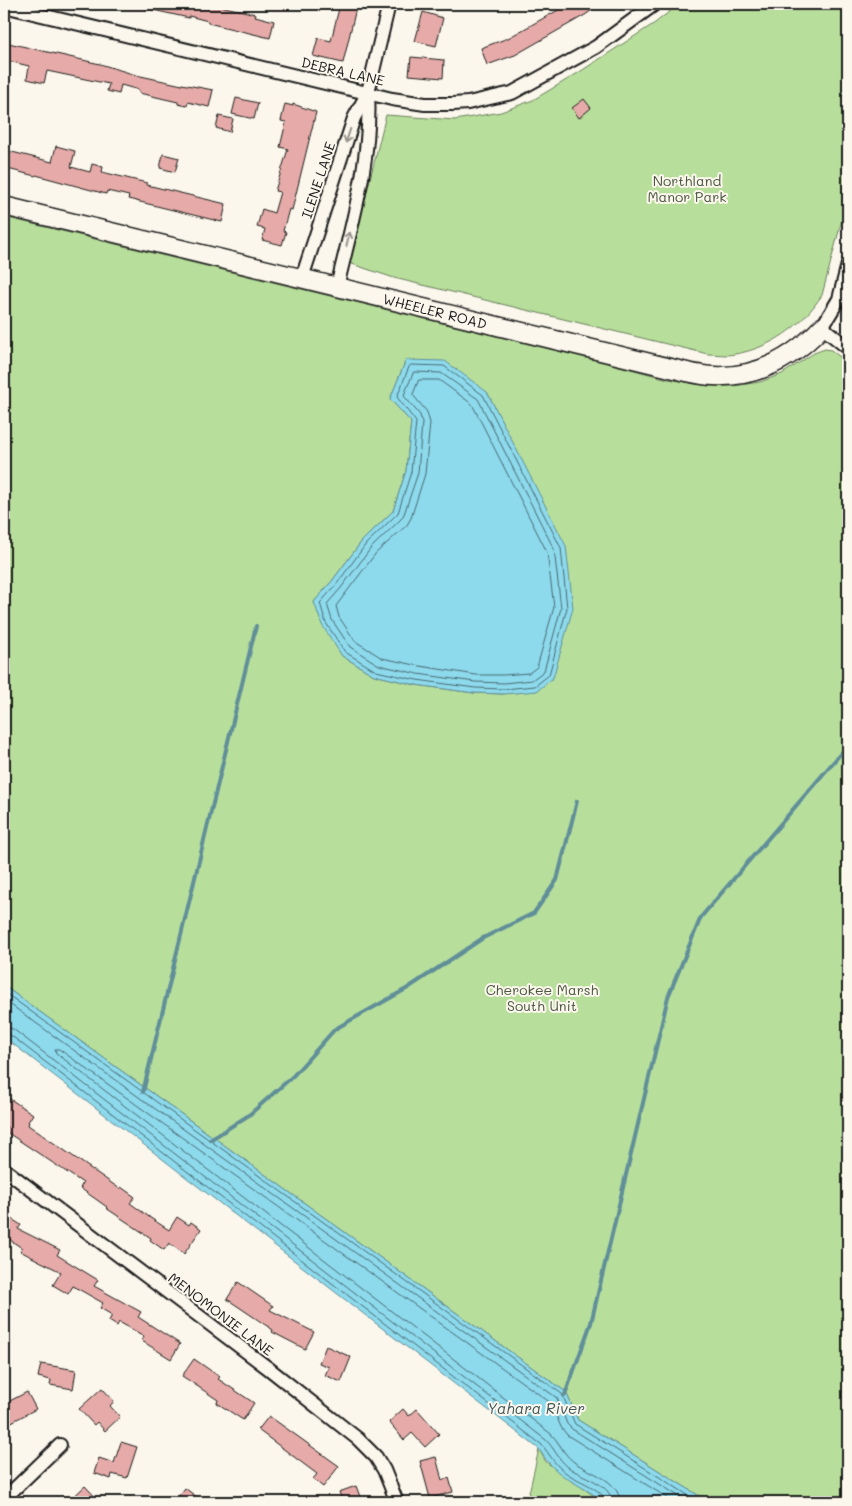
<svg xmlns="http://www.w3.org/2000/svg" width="852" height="1506" viewBox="0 0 852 1506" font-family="Mali,sans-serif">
  <rect width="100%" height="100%" fill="#fbf7ec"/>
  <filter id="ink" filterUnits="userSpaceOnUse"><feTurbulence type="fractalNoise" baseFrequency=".02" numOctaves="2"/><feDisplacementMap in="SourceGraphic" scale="10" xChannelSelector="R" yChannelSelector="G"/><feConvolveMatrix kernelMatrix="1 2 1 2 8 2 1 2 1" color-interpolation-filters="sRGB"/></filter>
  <g filter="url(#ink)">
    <g fill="#b7df9b" stroke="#6a7e5c" fill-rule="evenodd">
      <path d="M679,4h169v193l-26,98c-20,31 -51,53 -87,59 -8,2 -19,0 -27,0l-314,-76 -45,-15 37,-148 69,5 46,-8 32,-12 45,-27 77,-50z"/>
      <path d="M4,217l615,149 49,13 41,7h25l26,-4 22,-8 32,-21 11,-4 6,1 17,13v1139h-139l-131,-82 -12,-28 -562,-406zM406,360l81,32 36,72 -19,230 -30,-1 -58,-8 -42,-10 -32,-19 -28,-54 18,-21 30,-40 31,-30 13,-40 5,-49 -21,-23z"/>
      <path d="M539,1449l7,13 57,40h-76z"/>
    </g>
    <g fill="#8ddaed" stroke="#608e99">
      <path d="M406,360l39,1 42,31 79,154 7,62 -20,70 -16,13 -33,3 -30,-1 -58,-8 -42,-10 -32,-19 -20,-31 -8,-23 18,-21 30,-40 31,-30 13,-40 5,-49 -21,-23z"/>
      <path d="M4,986l562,406 12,28 131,82h-106c-25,-21 -46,-22 -64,-53l-535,-412z"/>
    </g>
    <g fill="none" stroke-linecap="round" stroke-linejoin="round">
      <g stroke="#496870" stroke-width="1">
        <path d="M411,365l33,1 39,29 78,153 6,60 -18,67 -14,11 -31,3 -29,-1 -58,-8 -41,-9 -31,-19 -19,-29 -6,-20 16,-18 30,-41 32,-31 13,-41 5,-50 -19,-25 12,-30z"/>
        <path d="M414,372l27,1 37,26 76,150 7,59 -17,63 -12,9 -28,3 -29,-1 -57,-8 -39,-9 -29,-18 -18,-27 -5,-16 14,-16 30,-40 30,-29 3,-5 14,-41 4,-50 -2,-8 -16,-19z"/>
        <path d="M419,380h20l33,24 75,148 7,55 -17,60 -8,6 -26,2h-27l-56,-9 -38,-8 -27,-17 -16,-24 -3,-11 40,-53 31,-28 4,-7 14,-44 5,-51 -3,-11 -14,-17z"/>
        <path d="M4,992l558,402 13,30 124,78"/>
        <path d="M4,1000l553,398 10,26 5,5 116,73"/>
        <path d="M4,1027l9,2 533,411c9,9 11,18 22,27 13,10 43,16 44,35"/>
        <path d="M4,1033l5,1 533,411c8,10 13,20 23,27 10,8 39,17 41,30"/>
        <path d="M620,1502c-1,-23 -31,-29 -46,-40 -11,-8 -14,-19 -23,-28l-495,-381 -1,-4h4l492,354 10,24 6,8 107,67"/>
      </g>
      <g stroke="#608e99" stroke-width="4">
        <path d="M143,1092l113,-466"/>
        <path d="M210,1140l39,-25 44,-39 42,-47 73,-41 75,-50 51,-25 23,-33 20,-79"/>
        <path d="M565,1395l26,-72 77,-326 33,-80 147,-172"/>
      </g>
    </g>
    <g fill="#e6aba8" stroke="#1c1c1c">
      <path d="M145,4h66l45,10 -1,2 19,5 -4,17 -62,-15v-2l-19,-5v2l-45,-10z"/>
      <path d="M340,4h17l-14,59 -30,-7 5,-18 13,3z"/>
      <path d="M569,4h32l-16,11 -70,40 -28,10 -6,-17 27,-10z"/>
      <path d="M423,12l20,6 -7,28 -21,-5z"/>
      <path d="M4,42l96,22 36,11 46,10v-1l31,6 -4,17 -21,-5 -1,4 -9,-2v-2l-39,-9v-3l-18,-5 -2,9 -12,-3 2,-7 -62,-13 -3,12 -17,-4 2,-13 -25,-6z"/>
      <path d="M411,57l33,3 -1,18 -34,-3z"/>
      <path d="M236,98l22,5 -4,16 -22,-5z"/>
      <path d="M584,99l7,9 -12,10 -7,-10z"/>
      <path d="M285,104l8,2v-2l23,8 -24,98 -3,-1 -6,22 3,1 -4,13 -20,-5 3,-11 -8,-2 5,-18 12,4 6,-21 -5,-1 13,-42 -8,-2 6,-25 -5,-1z"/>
      <path d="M219,116l14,3 -3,13 -14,-4z"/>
      <path d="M56,146l19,5 -4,16 19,5 2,-8 11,3 -1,5 45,11v2l79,19 -4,18 -94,-23 1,-3 -22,-5 -1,3 -70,-19 -1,1 -31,-8v-18l48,12z"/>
      <path d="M163,154l16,4 -4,14 -15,-4z"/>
      <path d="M4,1095l29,19 -5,8 1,1 -1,2 92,64 1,-2 14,10 -5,6 22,16 17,11 8,-13 12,8 2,-3 10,7 -17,25 -15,-11 -5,7 -14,-10 1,-2 -45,-30 1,-1 -27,-19 3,-5 -78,-52 2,-4 -3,-2z"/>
      <path d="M4,1214l17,11 -3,4 42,21 -3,5 41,25 -4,6 47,26 -3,5 42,27 -9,15 -29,-18 2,-5 -25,-14 -2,4 -8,-5 3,-6 -12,-7 3,-5 -30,-17 -5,8 -15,-9 8,-13 -41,-21 2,-3 -18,-12z"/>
      <path d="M238,1282l35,24 -3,4 44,22 -9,17 -33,-17 1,-2 -46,-31z"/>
      <path d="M326,1346l25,11 -10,25 -16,-7 4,-8 -10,-4z"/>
      <path d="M194,1359l26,18 -2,2 36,24 -11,17 -26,-17 1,-3 -36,-24z"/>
      <path d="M41,1364l35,6 -3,19 -23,-4 1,-5 -13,-3z"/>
      <path d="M102,1388l12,13 -4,5 10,11 -15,14 -8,-9 -3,3 -15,-16z"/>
      <path d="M27,1392l9,17 -32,17v-22z"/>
      <path d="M403,1409l6,7 8,-7 22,25 -14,13 -13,-14 -8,7 -15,-18z"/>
      <path d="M269,1416l70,50 -16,21 -10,-8 4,-5 -59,-44z"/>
      <path d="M121,1442l16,5 -10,31 -15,-4 -1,5 -17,-6 5,-15 15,5z"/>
      <path d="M436,1457l6,23 7,-2 4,14 -23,6 -10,-37z"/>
      <path d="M85,1486l15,16h-32z"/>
      <path d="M356,1486l6,16h-19l-4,-10z"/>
      <path d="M185,1488l18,14h-29z"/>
    </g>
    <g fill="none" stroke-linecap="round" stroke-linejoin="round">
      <defs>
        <g id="street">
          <path d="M4,6l388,93 33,5h28l15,-1 44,-10 84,-46 59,-43"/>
          <path d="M848,264l-9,35 -17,28 26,21"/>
          <path d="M302,278l52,-160 14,-26 21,-88"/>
          <path d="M337,287c15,-64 35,-129 31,-195"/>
          <path d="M4,1169l264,199 90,71 18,18 8,13 13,32"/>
          <path d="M4,1499l56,-54"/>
        </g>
        <path id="secondary" d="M4,206l683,166c9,2 18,4 27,4 44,2 79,-18 108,-49"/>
      </defs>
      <use href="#street" stroke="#1c1c1c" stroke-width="16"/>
      <use href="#secondary" stroke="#1c1c1c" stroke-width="21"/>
      <use href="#street" stroke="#fbf7ec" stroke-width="12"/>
      <use href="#secondary" stroke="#fbf7ec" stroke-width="18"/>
    </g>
    <defs><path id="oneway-shaft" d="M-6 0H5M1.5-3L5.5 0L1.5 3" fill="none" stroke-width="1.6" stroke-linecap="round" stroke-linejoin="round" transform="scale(1.25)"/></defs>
    <g stroke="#97948e">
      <use href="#oneway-shaft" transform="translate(348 136) rotate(108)"/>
      <use href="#oneway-shaft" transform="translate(348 239) rotate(-77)"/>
    </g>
  </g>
  <g text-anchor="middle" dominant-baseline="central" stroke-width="4" stroke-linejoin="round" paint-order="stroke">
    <g font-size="14" fill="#1c1c1c" stroke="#fbf7ec">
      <text transform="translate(343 71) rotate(13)">DEBRA LANE</text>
      <text transform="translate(318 180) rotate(-72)">ILENE LANE</text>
      <text transform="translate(435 311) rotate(14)">WHEELER ROAD</text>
      <text transform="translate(221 1314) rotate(37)">MENOMONIE LANE</text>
    </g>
    <g font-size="14" fill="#4a5642" stroke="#fbf7ec">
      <text x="687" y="180">Northland<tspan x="687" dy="16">Manor Park</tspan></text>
      <text x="542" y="989">Cherokee Marsh<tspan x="542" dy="16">South Unit</tspan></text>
    </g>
    <g font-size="15" font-style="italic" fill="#3e555b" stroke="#fbf7ec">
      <text x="536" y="1408">Yahara River</text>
    </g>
  </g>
  <rect width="852" height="1506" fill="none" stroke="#fbf7ec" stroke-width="20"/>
  <rect x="10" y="10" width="832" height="1486" fill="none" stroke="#1c1c1c" stroke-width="2" filter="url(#ink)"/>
</svg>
